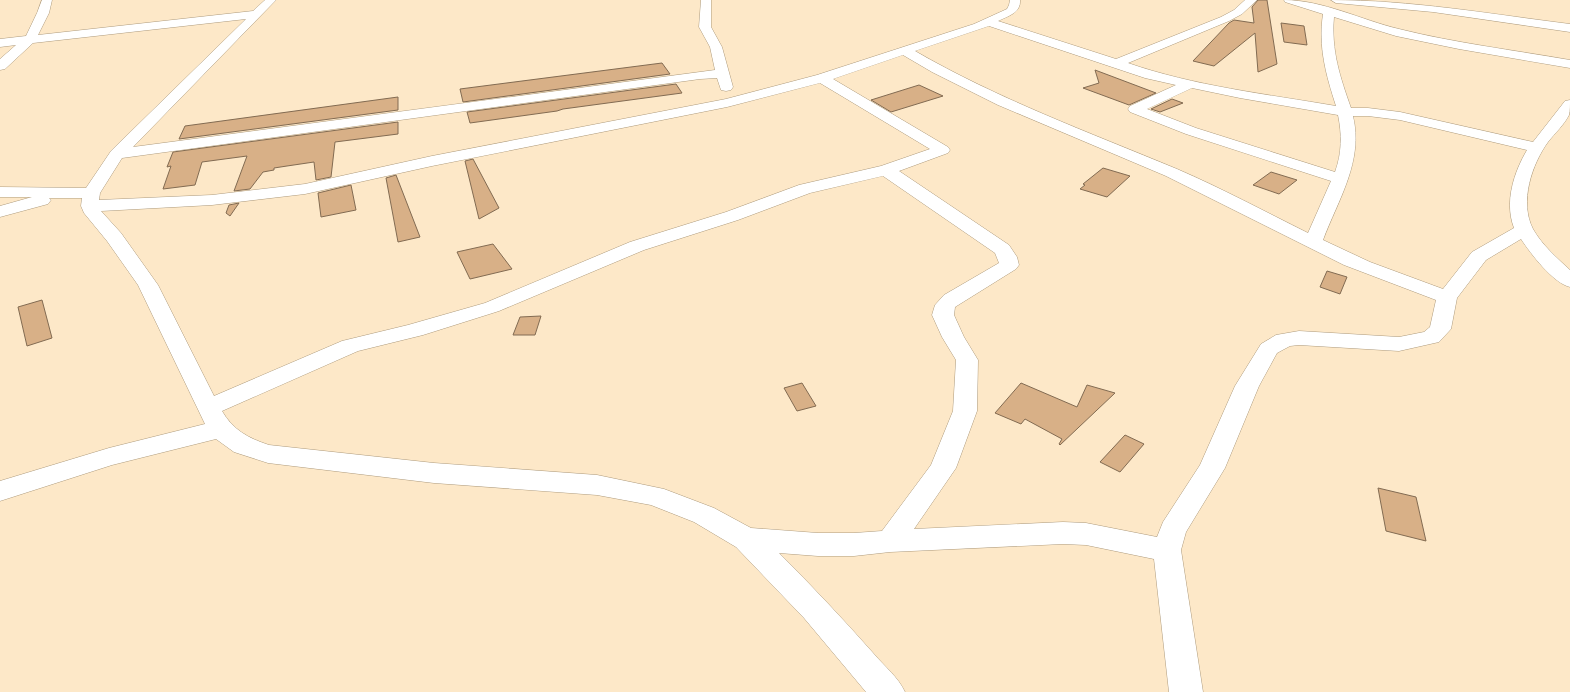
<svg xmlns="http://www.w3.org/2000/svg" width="1570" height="692" viewBox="0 0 1570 692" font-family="Manrope,sans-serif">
  <rect width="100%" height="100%" fill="#fde8c8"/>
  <g fill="#d8b087" stroke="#826b52">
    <path d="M1258,0h9l10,64 -19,8 -3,-39 -41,33 -21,-5 36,-38 5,-3 20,3 -2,-16z"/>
    <path d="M1281,23l23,3 3,19 -23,-3z"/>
    <path d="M662,63l8,11 -207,28 -3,-13z"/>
    <path d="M1095,70l61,23 -27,12 -46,-17 16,-5z"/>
    <path d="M676,84l6,9 -119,16 -6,2 -87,12 -3,-11z"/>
    <path d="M919,85l24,11 -52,16 -20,-12z"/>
    <path d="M398,97v13l-219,29 6,-13z"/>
    <path d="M1172,99l11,4 -23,9 -9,-3z"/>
    <path d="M398,122v12l-63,8 -4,35 -15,3 -2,-18 -27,4 -13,2v2l-11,2 -13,17 -16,2 13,-35 -45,6 -7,23 -32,4 8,-23 -4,1 6,-15z"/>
    <path d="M473,159l26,49 -20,11 -14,-58z"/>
    <path d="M1103,168l27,8 -23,21 -27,-8 5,-4 -2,-1z"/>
    <path d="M1271,172l26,8 -18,14 -26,-9z"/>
    <path d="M396,175l24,62 -22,5 -12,-64z"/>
    <path d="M351,185l5,25 -35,7 -3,-24z"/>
    <path d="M239,203l-9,13 -4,-3 3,-8z"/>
    <path d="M493,244l19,25 -42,10 -13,-27z"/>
    <path d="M1327,271l20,6 -7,17 -20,-7z"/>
    <path d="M42,300l10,38 -25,8 -9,-39z"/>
    <path d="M541,316l-6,19h-22l7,-18z"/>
    <path d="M802,383l14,23 -19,5 -13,-23z"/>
    <path d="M1021,383l56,24 10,-22 28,8 -55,52 -1,-1 3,-5 -37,-20 -4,5 -26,-11z"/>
    <path d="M1125,435l19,9 -24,28 -20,-10z"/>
    <path d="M1378,488l38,9 10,44 -40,-10z"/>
  </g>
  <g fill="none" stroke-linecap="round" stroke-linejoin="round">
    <defs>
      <g id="minor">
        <path d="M42,0h10l-3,13 -11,22 215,-24 12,-11h11l-143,147 582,-77 -5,-23 -11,-20 2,-27h10v27l11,20 11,40 -2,3 -5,1 -5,-1 -4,-12 -17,1 -578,79 -22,35 -1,7 113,-5 93,-11 127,-28 294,-57 91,-24 157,-51 33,-15 2,-4 1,-5h10c1,13 -12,16 -22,21l118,38 105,-42 13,-7 11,-10h12l-15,14 -13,7 -101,42c66,23 138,31 208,43 -10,-31 -18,-59 -13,-92l-38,-12 -1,-2c39,0 77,20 115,29 56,14 114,21 171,31v8l-111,-19 -63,-13 -62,-19c-3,33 6,60 17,91h17l32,4 133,30 32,-41 5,-1c0,4 0,11 -1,15 -5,10 -14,18 -21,27 -16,22 -29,60 -15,87 9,16 24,29 37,41v17c-17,-4 -39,-33 -49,-48l-35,21 -29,38 -6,31 -12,13 -40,9 -100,-6 -9,1 -13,7 -18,33 -34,82 -39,64 -5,18 22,142h-34l-15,-133 -68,-14 -23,-1 -173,8 -36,4h-36l-39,-3c33,33 64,66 95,101 11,13 24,23 31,38h-39l-62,-74 -68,-71 -42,-25 -43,-17 -54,-10 -163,-12 -166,-20 -34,-11 -18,-13 -104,26 -112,36v-20l109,-33 96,-24 -67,-139 -31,-44 -23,-28 -3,-7 1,-8h-33l2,2 -3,4 -48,13v-11l32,-9h-32v-10l86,1 25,-37 135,-132 -213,24 -28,26 -5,1v-11l16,-14 -16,2v-8l26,-3 11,-23zM989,26l156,52 31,7 -46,21 -2,3 2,3 56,22 145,47 -23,52c-44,-22 -87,-45 -131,-64 -89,-37 -179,-70 -262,-118zM903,55l29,17 66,33 168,71 178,89 92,35 -6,27 -6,5 -25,5 -100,-6 -23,4 -15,9 -26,42 -35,79 -37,57 -6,15 -71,-14 -23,-1 -149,7 42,-61 21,-57 1,-51 -14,-23 -10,-22 1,-8 61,-38 3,-4 -2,-8 -8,-12 -110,-74 49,-18 2,-3 -2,-3 -115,-68zM820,83l110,66 -49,17 -82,19 -73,27 -96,30 -145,61 -77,22 -66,16 -128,55 -56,-111 -37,-52 -20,-22 111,-6 93,-11 127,-28 295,-59zM1192,88l48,10 98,17c4,19 4,38 -3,57l-139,-44 -49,-19zM1353,116h15l32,4 127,30c-13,22 -23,52 -13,78l-42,24 -29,37 -73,-27 -47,-22c15,-40 41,-79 30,-124zM883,176l112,77 4,10 -55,32 -9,10 -3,10 10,22 14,23 -3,51 -22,54 -49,66 -28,2h-36l-67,-5 -37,-20 -50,-19 -67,-14 -163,-12 -165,-18c-21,-7 -36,-15 -47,-34l136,-60 65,-16 76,-24 145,-61 94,-30 72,-27z"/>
        <path d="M1331,0c80,0 159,14 239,24v8l-137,-20 -97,-9z"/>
      </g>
    </defs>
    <use href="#minor" stroke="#ae9b7d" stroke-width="1"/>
    <use href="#minor" fill="#fff" fill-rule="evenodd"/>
  </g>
</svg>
